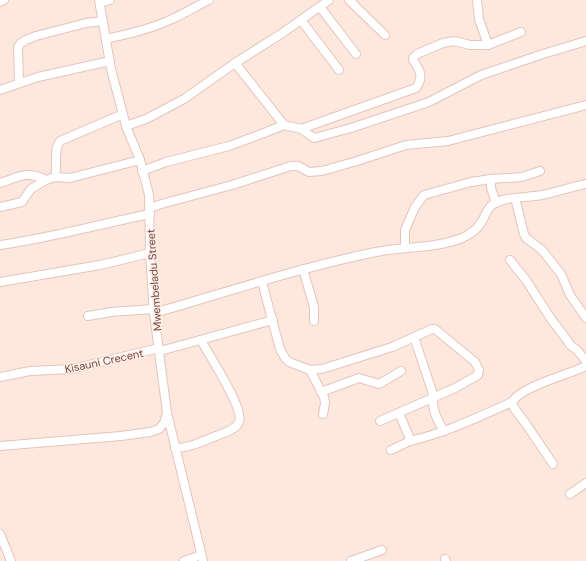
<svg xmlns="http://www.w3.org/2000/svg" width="586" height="561" viewBox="0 0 586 561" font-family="'DM Sans',sans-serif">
  <rect width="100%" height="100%" fill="#fee8dd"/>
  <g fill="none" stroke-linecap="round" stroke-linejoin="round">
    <defs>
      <g id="minor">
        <path d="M99,0l12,69 15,57 14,34 9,35 1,58 4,60 13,100 36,148"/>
        <path d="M349,0l36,35"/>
        <path d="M0,2l4,-2"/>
        <path d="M100,3l10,-3"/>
        <path d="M320,7l36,47"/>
        <path d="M301,20l38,50"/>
        <path d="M106,39c22,-5 45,-10 66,-20 13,-6 25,-13 37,-19"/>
        <path d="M488,45l33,-13"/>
        <path d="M235,63l49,62"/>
        <path d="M19,82l-1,-35 3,-4 5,-3 10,-4 50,-13 17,-2"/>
        <path d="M0,90l38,-13 72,-16"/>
        <path d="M126,126l20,-7 38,-20 51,-36 46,-29 48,-34"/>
        <path d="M301,129l115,-41c8,-11 4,-18 -3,-28v-2l4,-4 26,-11 11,-2 16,4h18l-9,-26 -2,-19"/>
        <path d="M142,171l24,-9 63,-16 35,-13 20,-8 17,4 13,9 37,-10 78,-26 52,-27 62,-21 43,-13"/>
        <path d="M55,177c3,-11 -2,-27 5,-36l63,-27"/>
        <path d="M491,179v9l5,15"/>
        <path d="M0,183c19,-6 26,-13 46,-3"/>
        <path d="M515,198l9,36 2,4 16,12 19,24 9,21 16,23"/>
        <path d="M0,207l22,-5 9,-13 15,-9 9,-3 15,1 70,-18"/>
        <path d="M149,208l16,-5 67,-18 59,-19h7l11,6 13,-1 35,-10 49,-16 42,-4 138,-36"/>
        <path d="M0,245c51,-7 100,-21 150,-31"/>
        <path d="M405,248v-18l10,-23 9,-12 47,-13 20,-3 31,-2 18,-6"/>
        <path d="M510,260l16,20 25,39 16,21 3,5 7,5 9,11"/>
        <path d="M303,269l11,38v14"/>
        <path d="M0,282l100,-17 50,-12"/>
        <path d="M262,282l18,67 5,9 4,4 21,8 12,-1 70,-22 40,-18h3l40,33 4,8 -1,5 -23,13 -75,33"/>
        <path d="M154,313c74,-21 147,-46 222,-61 28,-6 59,-3 86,-14 7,-3 15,-9 19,-15 4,-6 5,-13 11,-18 12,-9 35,-7 50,-10 15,-3 29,-8 44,-11"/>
        <path d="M88,316l23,-4 43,-3"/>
        <path d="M414,337l20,60"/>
        <path d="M160,351l113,-31"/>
        <path d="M310,370l14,27 1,6 -2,11"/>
        <path d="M0,377l30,-6 42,-2 87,-21"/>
        <path d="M321,392l38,-14 20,6 22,-13"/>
        <path d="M433,398c-1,11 5,24 11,33"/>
        <path d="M410,441c35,-8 69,-24 102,-39"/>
        <path d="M0,446l121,-10 29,-4 9,-3 5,-6 3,-9"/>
        <path d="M175,448c15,0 28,-7 41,-12 7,-3 20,-6 23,-14 6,-13 -31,-68 -38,-82"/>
        <path d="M391,450l19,-9v-2l-11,-26"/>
        <path d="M553,464l-27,-40 -12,-16 -2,-6c10,-16 56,-27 74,-36"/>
        <path d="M570,494l16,-11"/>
        <path d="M0,534l11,27"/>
        <path d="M445,559l1,2"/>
        <path d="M184,561l17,-6"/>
        <path d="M351,561l31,-11"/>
      </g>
    </defs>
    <use href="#minor" stroke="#e4c4bc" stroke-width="10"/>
    <use href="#minor" stroke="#fff" stroke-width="8"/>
  </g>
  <g text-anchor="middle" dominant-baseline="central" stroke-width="3" stroke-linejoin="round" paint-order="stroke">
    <g font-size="11" fill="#744845" stroke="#ffeee5">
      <text transform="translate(154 280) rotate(-94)">Mwembeladu Street</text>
      <text transform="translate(104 361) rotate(-12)">Kisauni Crecent</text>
    </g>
  </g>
</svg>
